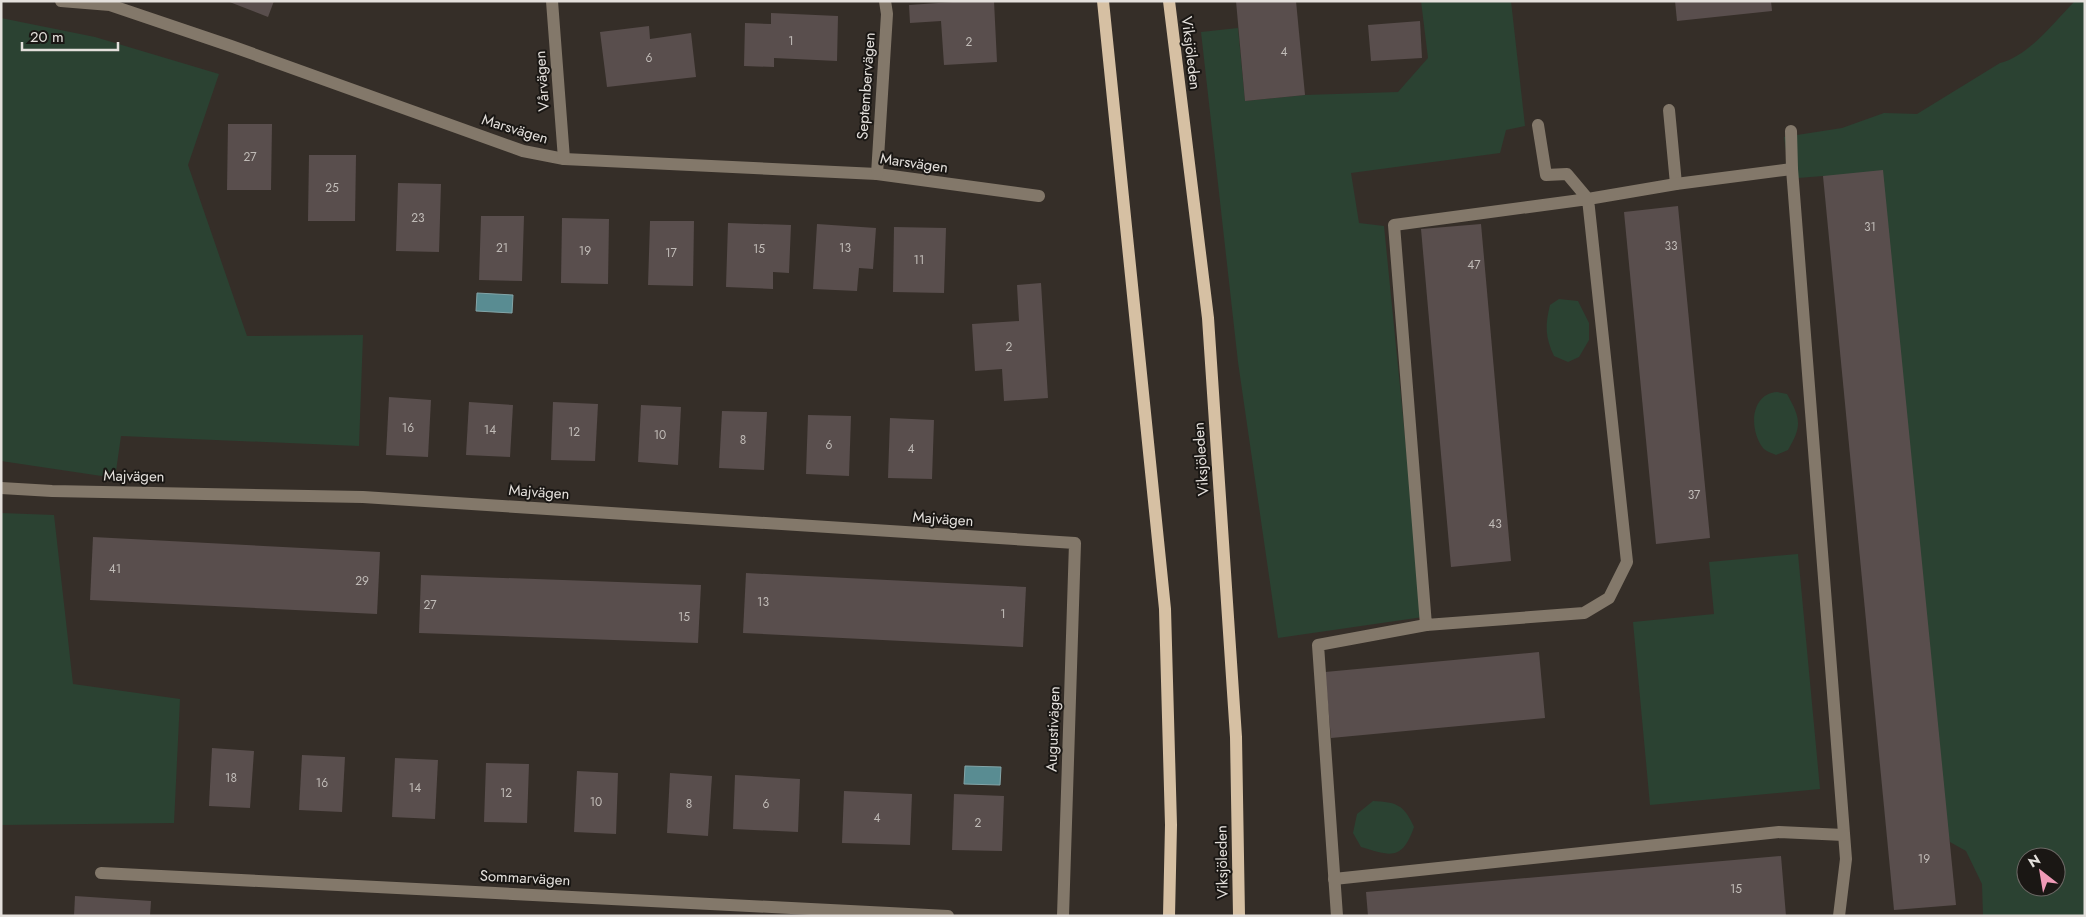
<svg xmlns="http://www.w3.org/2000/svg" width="2086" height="917" viewBox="0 0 2086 917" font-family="Jost,sans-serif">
  <rect width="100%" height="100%" fill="#352e28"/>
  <g fill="#2b4232" fill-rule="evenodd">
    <path d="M1421,1h90l14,125 -19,4 -6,23 -149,20 8,50 25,3 39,391 -145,21 -40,-276 -37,-330 37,-4 7,73 60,-6 93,-3 30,-34z"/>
    <path d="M2075,1h10v915h-102l-1,-32 -16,-33 -16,-9 -127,-666 -25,2 -11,-21 -3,-20 58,-9 42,-15 33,1 83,-51c30,-8 54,-41 75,-62zM2026,857h30v30h-30z"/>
    <path d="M1,18l94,19 124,37 -31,91 59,171 116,-1 -4,111 -238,-10 -6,42 -114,-17z"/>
    <path d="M1559,299l19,2 11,22v17l-10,17 -11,5 -14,-6c-9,-19 -9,-31 -4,-51z"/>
    <path d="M1777,392l10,2c14,25 15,32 1,56l-12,5c-4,-2 -11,-4 -13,-7 -14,-18 -13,-54 14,-56z"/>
    <path d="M1,513l53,2 19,169 107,15 -6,124 -173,2z"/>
    <path d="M1798,554l22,235 -170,16 -17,-183 81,-8 -5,-52z"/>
    <path d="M1373,801c24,1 31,4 41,26 -12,34 -23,29 -53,20l-8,-14 4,-19z"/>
  </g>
  <g fill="#598c92" stroke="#83a5a8">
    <path d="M477,293l36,2 -1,18 -36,-2z"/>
    <path d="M965,766l36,1 -1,18 -36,-1z"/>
  </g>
  <g fill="#594e4d">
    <path d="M227,1h47l-6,16z"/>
    <path d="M967,1h27l3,61 -53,3 -3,-44 -31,2 -1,-18z"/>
    <path d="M1236,1h60l9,94 -60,6z"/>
    <path d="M1675,1h96l1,10 -95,10z"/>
    <path d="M771,13l67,3 -1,45 -63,-3v9l-30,-1 1,-43 26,1z"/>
    <path d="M1420,21l2,37 -51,3 -3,-36z"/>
    <path d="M649,26l1,13 41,-6 5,44 -89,10 -7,-55z"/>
    <path d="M228,124h44l-1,66h-44z"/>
    <path d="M309,155h47l-1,66h-47z"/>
    <path d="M1883,170l73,735 -62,5 -71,-734z"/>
    <path d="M398,183l43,1 -2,68 -43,-1z"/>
    <path d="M1678,206l32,332 -54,6 -32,-332z"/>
    <path d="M481,216h43l-2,65 -43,-1z"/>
    <path d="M562,218l47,1 -1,65 -47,-1z"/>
    <path d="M650,221h44l-1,65 -45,-1z"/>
    <path d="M728,223l63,2 -2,48 -16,-1v17l-47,-2z"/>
    <path d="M817,224l59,4 -3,41 -14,-1 -2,23 -44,-2z"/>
    <path d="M1481,224l30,337 -60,6 -30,-338z"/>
    <path d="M894,227l52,1 -2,65 -51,-1z"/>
    <path d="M1041,283l7,115 -44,3 -2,-32 -27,2 -3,-47 47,-3 -2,-36z"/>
    <path d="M389,397l42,3 -3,57 -42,-2z"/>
    <path d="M469,402l44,3 -3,52 -44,-2z"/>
    <path d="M553,402l45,2 -3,57 -44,-1z"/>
    <path d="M641,405l40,2 -3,58 -40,-3z"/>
    <path d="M722,411l45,1 -3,58 -45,-2z"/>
    <path d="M808,415l43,1 -2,60 -43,-2z"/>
    <path d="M890,418l44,2 -2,59 -44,-1z"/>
    <path d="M93,537l287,15 -3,62 -287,-14z"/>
    <path d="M746,573l280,14 -3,60 -280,-14z"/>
    <path d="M421,575l280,10 -3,58 -279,-10z"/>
    <path d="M1539,652l6,66 -214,20 -6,-66z"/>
    <path d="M212,748l42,3 -4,57 -41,-2z"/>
    <path d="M302,755l43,2 -3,55 -43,-2z"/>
    <path d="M395,758l43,2 -3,59 -43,-2z"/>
    <path d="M486,763l43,1 -2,59 -43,-1z"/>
    <path d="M577,771l41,2 -2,61 -42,-2z"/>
    <path d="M670,773l42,3 -4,60 -41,-3z"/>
    <path d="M735,775l65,4 -2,53 -65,-3z"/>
    <path d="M844,791l68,3 -2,51 -68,-2z"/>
    <path d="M954,794l50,2 -2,55 -50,-1z"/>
    <path d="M1781,856l5,60h-418l-2,-24z"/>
    <path d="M75,896l76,5 -1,15h-76z"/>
  </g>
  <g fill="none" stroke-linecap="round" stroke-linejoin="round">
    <g stroke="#83786a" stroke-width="12">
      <path d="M61,1l49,4 121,41 292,105 41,8 313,15 162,22"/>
      <path d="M552,1l12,158"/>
      <path d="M1669,110l7,74"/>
      <path d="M1538,125l8,50 21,-1 21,25 -194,26 32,400 158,-12 25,-15 18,-36 -39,-363 88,-15 116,-15"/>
      <path d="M1791,131l1,38 54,690 -7,57"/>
      <path d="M877,174l10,-160 -2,-13"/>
      <path d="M1,488l51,3 311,6 712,46 -12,373"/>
      <path d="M101,873l847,43"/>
      <path d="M1334,879l445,-47 65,3"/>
      <path d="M1337,916l-19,-271 108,-20"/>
    </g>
    <g stroke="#d6c0a3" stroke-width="12">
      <path d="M1103,1l62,608 6,216 -2,91"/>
      <path d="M1169,1l39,317 28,419 3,179"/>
    </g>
  </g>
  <g text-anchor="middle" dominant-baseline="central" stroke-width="4" stroke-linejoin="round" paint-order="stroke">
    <g font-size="12" fill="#c1bcb8">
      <text x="791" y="41">1</text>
      <text x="969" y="42">2</text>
      <text x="1284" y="52">4</text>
      <text x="649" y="58">6</text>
      <text x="250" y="157">27</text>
      <text x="332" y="188">25</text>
      <text x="418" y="218">23</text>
      <text x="1870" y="227">31</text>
      <text x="1671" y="246">33</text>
      <text x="502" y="248">21</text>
      <text x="845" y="248">13</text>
      <text x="759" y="249">15</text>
      <text x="585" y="251">19</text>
      <text x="671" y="253">17</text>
      <text x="919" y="260">11</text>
      <text x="1474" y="265">47</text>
      <text x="1009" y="347">2</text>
      <text x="408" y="428">16</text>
      <text x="490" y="430">14</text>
      <text x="574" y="432">12</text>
      <text x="660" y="435">10</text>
      <text x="743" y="440">8</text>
      <text x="829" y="445">6</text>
      <text x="911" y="449">4</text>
      <text x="1694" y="495">37</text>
      <text x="1495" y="524">43</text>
      <text x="115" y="569">41</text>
      <text x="362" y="581">29</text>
      <text x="763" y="602">13</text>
      <text x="430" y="605">27</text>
      <text x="1003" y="614">1</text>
      <text x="684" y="617">15</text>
      <text x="231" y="778">18</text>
      <text x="322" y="783">16</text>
      <text x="415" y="788">14</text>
      <text x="506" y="793">12</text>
      <text x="596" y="802">10</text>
      <text x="689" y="804">8</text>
      <text x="766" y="804">6</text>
      <text x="877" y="818">4</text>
      <text x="978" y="823">2</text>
      <text x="1924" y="859">19</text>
      <text x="1736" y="889">15</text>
    </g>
    <g font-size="15" fill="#e4e0dc" stroke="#1a1714">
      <text transform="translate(1191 53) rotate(83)">Viksjöleden</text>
      <text transform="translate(542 81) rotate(-94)">Vårvägen</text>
      <text transform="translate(866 86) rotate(-86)">Septembervägen</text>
      <text transform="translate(515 129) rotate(17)">Marsvägen</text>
      <text transform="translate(914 163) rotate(8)">Marsvägen</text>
      <text transform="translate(1201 459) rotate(-94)">Viksjöleden</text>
      <text transform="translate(134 476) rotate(1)">Majvägen</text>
      <text transform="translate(539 492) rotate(4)">Majvägen</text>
      <text transform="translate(943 519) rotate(4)">Majvägen</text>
      <text transform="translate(1053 729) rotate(-88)">Augustivägen</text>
      <text transform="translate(1222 862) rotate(-91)">Viksjöleden</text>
      <text transform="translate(525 878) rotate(3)">Sommarvägen</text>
    </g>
  </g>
  <rect width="2086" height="917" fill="none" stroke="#e4e0dc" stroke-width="5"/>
  <g transform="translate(2041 872) rotate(329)"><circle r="24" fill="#1a1714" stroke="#6b6764"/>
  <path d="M0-4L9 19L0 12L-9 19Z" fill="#ef9ab7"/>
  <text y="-8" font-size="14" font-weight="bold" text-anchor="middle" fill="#e4e0dc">N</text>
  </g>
  <path d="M22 42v8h96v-8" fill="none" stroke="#e4e0dc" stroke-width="2.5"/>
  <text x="30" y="42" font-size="15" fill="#e4e0dc" stroke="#1a1714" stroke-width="4" paint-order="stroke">20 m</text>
</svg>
